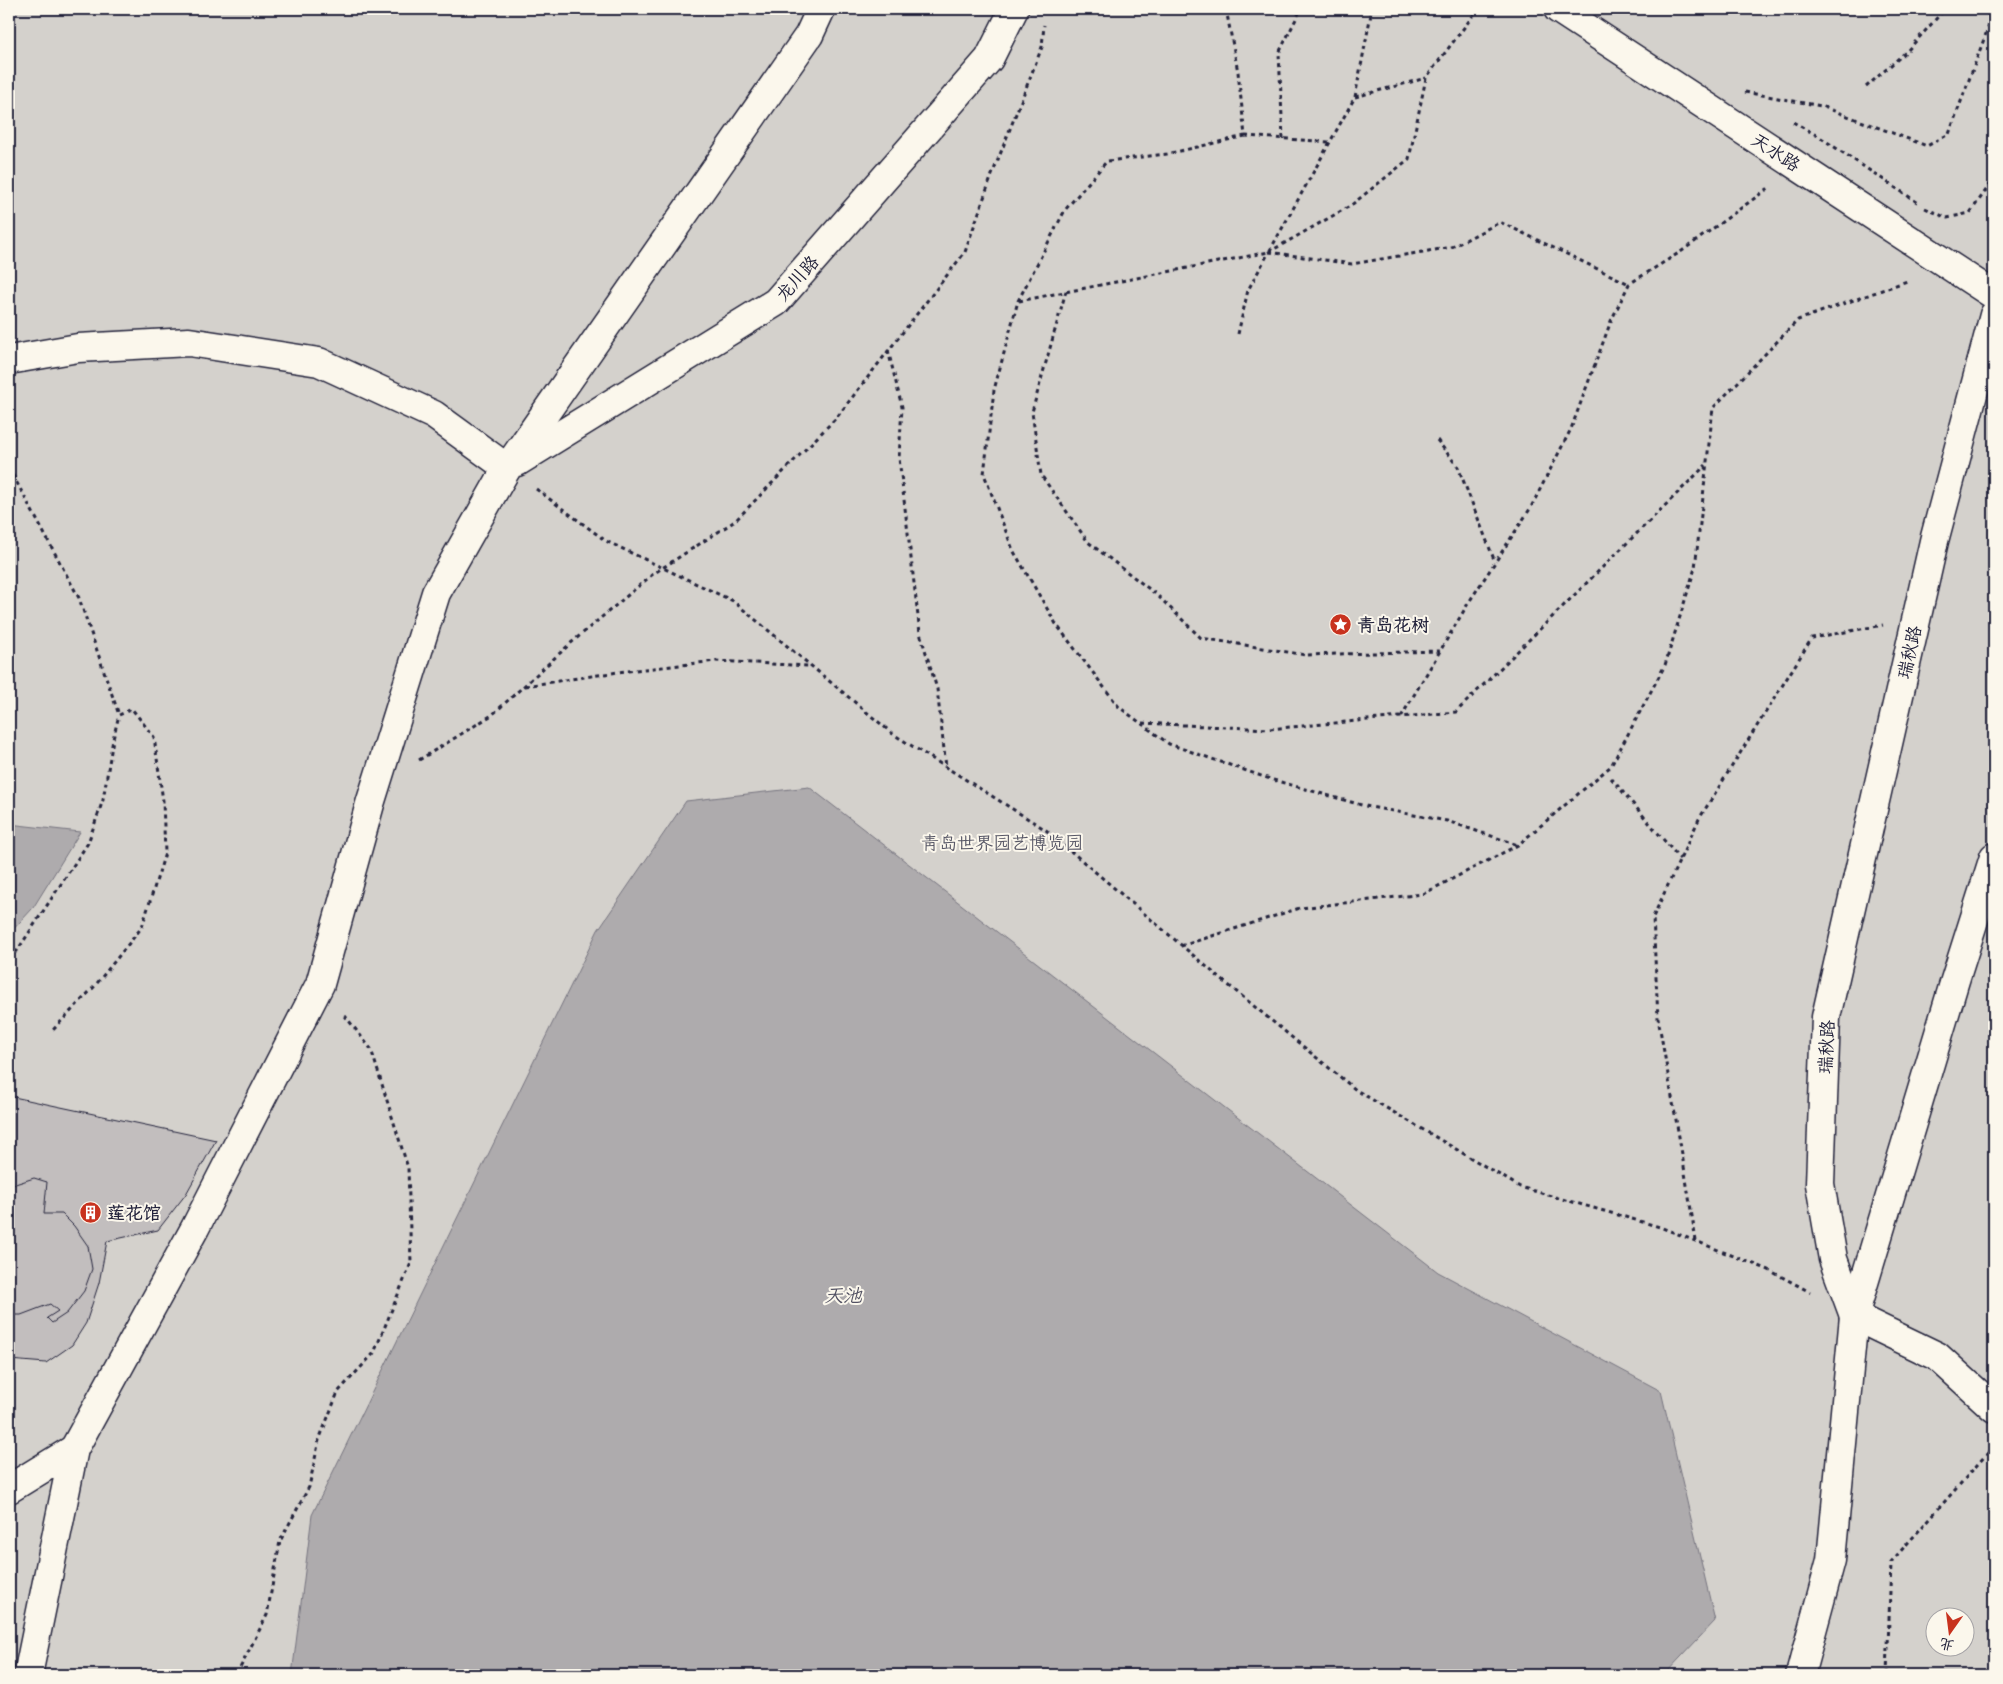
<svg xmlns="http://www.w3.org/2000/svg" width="2003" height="1684" viewBox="0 0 2003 1684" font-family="'Patrick Hand','LXGW WenKai TC',sans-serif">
  <rect width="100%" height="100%" fill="#f2eee5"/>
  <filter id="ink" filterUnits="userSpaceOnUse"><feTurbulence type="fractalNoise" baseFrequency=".02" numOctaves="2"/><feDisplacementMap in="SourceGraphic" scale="10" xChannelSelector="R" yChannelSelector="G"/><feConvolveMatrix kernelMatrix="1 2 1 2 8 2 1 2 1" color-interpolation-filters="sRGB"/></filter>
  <g filter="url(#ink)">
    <path fill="#d4d1cc" stroke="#7b7a84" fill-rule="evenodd" d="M9,9h1985v1666h-1985zM1936,1616h30v30h-30z"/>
    <g fill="#aeabad" stroke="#76747f">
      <path d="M809,787l629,485 223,119 54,230 -51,54h-1372l20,-160 286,-585 88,-129z"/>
      <path d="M9,824l71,8 -47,76 -24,26z"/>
    </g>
    <g fill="#c2bebe" stroke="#22223b">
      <path d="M9,1096l207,44 -30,54 -28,36 -51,11 -8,42 -13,40 -14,22 -26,18 -37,-3z"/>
      <path d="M34,1178l13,4 -3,32h18l12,12 14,20 4,23 -8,22 -17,22 -15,10 -5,-5 11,-7 -8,-7 -29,11h-12v-129z"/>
    </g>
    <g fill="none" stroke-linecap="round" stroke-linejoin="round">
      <defs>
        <g id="minor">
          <path d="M1558,9l436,286"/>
          <path d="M9,360l69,-12 111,-6 130,20 115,53 73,53"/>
          <path d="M517,462l259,-160 213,-243 25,-50"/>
          <path d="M1854,1316l-21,-57 -13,-75 6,-167 108,-476 60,-226"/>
          <path d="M1854,1316l83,40 57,52"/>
          <path d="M9,1489l65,-40"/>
          <path d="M28,1675l46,-226 121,-221 125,-244 50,-180 66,-211 71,-125 302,-433 12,-26"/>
          <path d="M1800,1675l31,-115 23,-244 101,-336 39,-123"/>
        </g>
      </defs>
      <use href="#minor" stroke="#22223b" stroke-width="31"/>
      <g stroke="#22223b" stroke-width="3" stroke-dasharray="4 4" stroke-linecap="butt">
        <path d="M1226,9l12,63 7,64 -78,18 -60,7 -42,49 -47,91 -24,89 -10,84 29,76 43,74 63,83 50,37 101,35 95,27 82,15 71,24"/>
        <path d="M1866,87l41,-36 38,-42"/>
        <path d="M1745,92l76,14 106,40 22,-12 45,-122"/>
        <path d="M1355,97l71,-19"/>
        <path d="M1793,122l25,14 102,68"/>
        <path d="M1245,136l85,6"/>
        <path d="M1283,139l-4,-86 22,-44"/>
        <path d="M1925,208l22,10 23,-5 21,-30 3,-17"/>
        <path d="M1269,252l83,12 100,-17 48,-25 129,62"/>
        <path d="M1066,291l-34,121 9,63 47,67 69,53 44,43 105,17 134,-4"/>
        <path d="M1019,301l250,-49 86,-155 17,-88"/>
        <path d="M1238,334l10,-44 21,-38 81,-46 59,-47 17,-81 52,-69"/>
        <path d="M888,350l14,57 -3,51 21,175 17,56 9,78"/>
        <path d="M1437,440l21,27 37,95"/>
        <path d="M9,468l70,130 40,117"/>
        <path d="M536,489l70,52 127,60 160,133 153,96 175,149 135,111 164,97 140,40 109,43 41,22"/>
        <path d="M525,686l93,-14 98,-11 93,5"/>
        <path d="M1401,717l68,-115 61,-93 41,-80 40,-108 18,-37 53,-33 88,-64"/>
        <path d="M1142,723l127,6 187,-17 250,-247"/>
        <path d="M419,760l73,-45 79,-72 82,-69 82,-53 102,-104 128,-165 27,-77 50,-128 2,-22"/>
        <path d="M1611,778l69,81"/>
        <path d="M1181,946l119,-38 123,-14 95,-49 93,-79 54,-101 30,-97 18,-160 85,-88 112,-40"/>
        <path d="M9,958l8,-7 71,-108 15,-43 10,-61 6,-24 13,-6 22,28 9,64 2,52 -23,74 -48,60 -42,44"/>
        <path d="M1696,1241l-15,-93 -23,-130 -5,-101 46,-98 113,-181 71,-13"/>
        <path d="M240,1675l-1,-5 28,-55 13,-74 29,-54 10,-47 19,-48 36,-39 37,-90 -3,-95 -37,-119 -29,-37"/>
        <path d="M1887,1675l4,-113 103,-116"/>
      </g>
      <use href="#minor" stroke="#fbf7ec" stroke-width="28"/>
    </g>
  </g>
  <defs>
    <symbol id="sight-disc" viewBox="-11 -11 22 22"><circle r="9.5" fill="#c8321e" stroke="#fbf7ec"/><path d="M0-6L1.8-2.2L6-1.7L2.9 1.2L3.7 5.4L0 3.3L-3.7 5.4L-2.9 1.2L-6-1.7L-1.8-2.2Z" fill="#fff"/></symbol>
    <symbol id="building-disc" viewBox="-11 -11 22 22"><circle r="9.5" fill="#c8321e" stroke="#fbf7ec"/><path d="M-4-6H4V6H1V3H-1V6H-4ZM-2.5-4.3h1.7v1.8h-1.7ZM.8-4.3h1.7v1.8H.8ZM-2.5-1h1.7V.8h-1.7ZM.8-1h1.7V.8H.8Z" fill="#fff"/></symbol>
  </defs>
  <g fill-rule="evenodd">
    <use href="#sight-disc" x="1328" y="612" width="25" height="25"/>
    <use href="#building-disc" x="78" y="1200" width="25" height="25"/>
  </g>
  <g text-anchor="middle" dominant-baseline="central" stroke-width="4" stroke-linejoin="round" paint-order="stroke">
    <g font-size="18" fill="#22223b" stroke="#fbf7ec">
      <text transform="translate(1776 152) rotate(33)">天水路</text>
      <text transform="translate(797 278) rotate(-48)">龙川路</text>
      <text transform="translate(1909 652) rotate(-77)">瑞秋路</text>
      <text transform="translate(1826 1047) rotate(-87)">瑞秋路</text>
    </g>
    <g font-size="18" font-weight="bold" fill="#22223b" stroke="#fbf7ec" text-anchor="start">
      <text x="1357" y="624">青岛花树</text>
      <text x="107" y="1212">莲花馆</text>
    </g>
    <g font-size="18" fill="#575766" stroke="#fbf7ec">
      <text x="1002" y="842">青岛世界园艺博览园</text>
    </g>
    <g font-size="19" font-style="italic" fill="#535263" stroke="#fbf7ec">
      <text x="843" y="1295">天池</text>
    </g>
  </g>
  <rect width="2003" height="1684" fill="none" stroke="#fbf7ec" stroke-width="30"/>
  <rect x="15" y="15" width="1973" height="1654" fill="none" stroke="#22223b" stroke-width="2" filter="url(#ink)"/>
  <g transform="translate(1950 1632) rotate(194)"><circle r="24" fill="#fbf7ec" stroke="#a4a2a5"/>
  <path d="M0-4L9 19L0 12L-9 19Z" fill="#c8321e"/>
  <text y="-8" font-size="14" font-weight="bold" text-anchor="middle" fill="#22223b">北</text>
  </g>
</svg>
